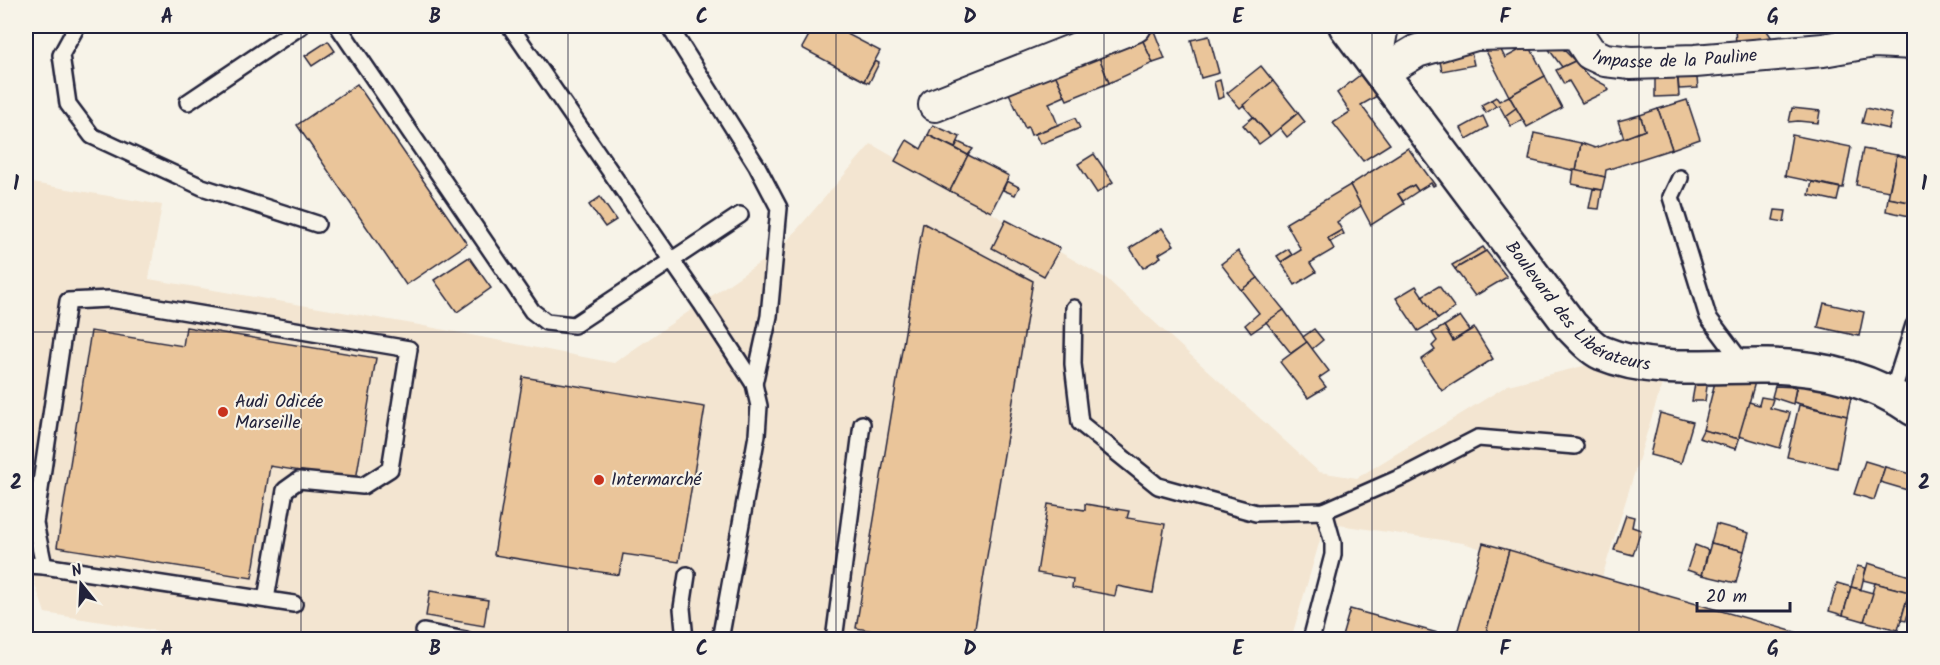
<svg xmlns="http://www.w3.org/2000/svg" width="1940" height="665" viewBox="0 0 1940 665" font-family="Kalam,sans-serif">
  <rect width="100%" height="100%" fill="#f7f3e8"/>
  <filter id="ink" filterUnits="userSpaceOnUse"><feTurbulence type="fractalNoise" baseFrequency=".0167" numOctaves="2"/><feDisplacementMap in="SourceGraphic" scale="12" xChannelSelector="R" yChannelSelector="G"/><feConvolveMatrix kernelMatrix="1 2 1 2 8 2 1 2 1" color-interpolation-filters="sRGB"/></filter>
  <g filter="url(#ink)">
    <path fill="#f3e5d1" d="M871,144l236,135 212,193 38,6 151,-93 87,-22 69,15 -62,199 -118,-34 -2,6 -19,-6 -138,-20 -34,116h-1082l-164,-26 -19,-55v-376l136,23 -13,74 270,46 195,38 167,-115z"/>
    <g fill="#eac59a" stroke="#22223b" stroke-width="1.5">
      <path d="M820,26h12l48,25 -16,30 -62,-33 11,-20 4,2z"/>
      <path d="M1735,26h30l2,5 10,14 -41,1z"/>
      <path d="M1154,31l11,28 -12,4 -12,-26z"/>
      <path d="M1209,36l10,37 -18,5 -10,-38z"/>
      <path d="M1141,37l12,26 -44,20 -12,-31z"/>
      <path d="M1496,40l9,18 24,-13 16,31 -36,20 -25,-49z"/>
      <path d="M1542,40l17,5 16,16 -13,6z"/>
      <path d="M328,41l7,10 -23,15 -7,-10z"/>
      <path d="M1469,43l5,22 -32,6 -4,-19z"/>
      <path d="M1097,52l12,31 -42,17 -14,-30z"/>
      <path d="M875,61l4,2 -10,20 -5,-2z"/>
      <path d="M1575,61l13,15 17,9 4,5 -27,13 -13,-22 -5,3 -8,-14z"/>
      <path d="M1261,66l12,15 -33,27 -13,-15z"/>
      <path d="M1696,69l2,19 -19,1 -2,-18z"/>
      <path d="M1053,70l12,26 -16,7 9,22 -27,10 -3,-8 -3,1 -18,-39z"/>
      <path d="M1677,71l2,25 -24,1v-24z"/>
      <path d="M1360,75l17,21 -16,9 29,39 -27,17 -30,-38 17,-11 -13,-19z"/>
      <path d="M1545,76l17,32 -35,19 -18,-31z"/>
      <path d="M1220,80l4,17 -6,2 -4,-17z"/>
      <path d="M1273,81l25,32 -28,23 -27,-31z"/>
      <path d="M357,84l110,160 -61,41 -109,-160z"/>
      <path d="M1509,96l7,12 -11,8 -6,-11 -3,1 -5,-6 5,-3 3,4z"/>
      <path d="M1491,100l5,6 -10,7 -5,-8z"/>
      <path d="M1687,100l13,39 -28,10 -14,-40z"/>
      <path d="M1516,108l7,12 -12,6 -6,-10z"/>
      <path d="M1792,108l28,3 -2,12 -20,-2 -9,1z"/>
      <path d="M1866,108l26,6 -3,15 -27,-6z"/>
      <path d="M1658,109l14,40 -66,21 -1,7 -29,-6 5,-28 14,5 50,-18 -5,-15z"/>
      <path d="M1298,113l7,9 -18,15 -7,-9z"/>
      <path d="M1640,115l5,15 -21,8 -6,-17z"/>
      <path d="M1483,116l5,11 -21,12 -6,-11z"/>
      <path d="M1253,117l17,19 -11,8 -16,-19z"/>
      <path d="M1075,118l5,10 -40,16 -5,-10z"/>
      <path d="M933,125l27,12 -5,11 -27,-13z"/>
      <path d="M1534,133l47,10 -5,28 -47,-11z"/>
      <path d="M928,135l40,20 -18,36 -55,-30 12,-21 14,9z"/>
      <path d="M1792,135l59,12 -8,41 -58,-12z"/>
      <path d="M958,142l15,7 -5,6 -13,-7z"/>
      <path d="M1408,148l27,37 -2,1 -2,-3 -13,8 -4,-6 -16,9 6,10 -33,21 -21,-40z"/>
      <path d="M1863,149l34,6 -8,36 -33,-6z"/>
      <path d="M1094,154l19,28 -16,11 -19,-29z"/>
      <path d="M968,155l41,21 -18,36 -41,-21z"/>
      <path d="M1897,155l17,4v44l-26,-5z"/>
      <path d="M1574,170l31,7 -3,13 -30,-6z"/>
      <path d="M1007,181l12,6 -4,8 -12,-5z"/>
      <path d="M1812,182l28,6 -3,13 -28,-6z"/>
      <path d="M1350,185l11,21 -24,16 5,8 -14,8 6,11 -24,14 6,9 -21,13 -14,-23 20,-12 -15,-27z"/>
      <path d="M1414,185l4,6 -15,10 -5,-7z"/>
      <path d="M1593,189l9,1 -3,19 -10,-1z"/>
      <path d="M600,197l16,23 -11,7 -16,-22z"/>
      <path d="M1888,198l26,5v14l-28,-6z"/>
      <path d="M1775,210l11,1 -2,11 -11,-2z"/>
      <path d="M1006,220l54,28 -16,28 -52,-28z"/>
      <path d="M923,223l110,58 -60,359h-48l-69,-12z"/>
      <path d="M1162,228l12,17 -15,9 2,3 -18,11 -13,-20z"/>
      <path d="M1342,230l2,4 -14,8 -2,-4z"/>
      <path d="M1483,247l3,4 -31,18 -3,-4z"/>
      <path d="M1288,249l4,6 -11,7 -4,-6z"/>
      <path d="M1238,251l20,27 -17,12 -20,-26z"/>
      <path d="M1486,251l21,26 -32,19 -20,-27z"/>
      <path d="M469,257l22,31 -34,24 -23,-32z"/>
      <path d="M1258,278l26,32 -33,23 -6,-8 14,-12 -18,-23z"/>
      <path d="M1416,286l22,33 -20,12 -22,-33z"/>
      <path d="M1439,286l16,22 -17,11 -16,-23z"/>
      <path d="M1824,303l40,9 -5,24 -41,-9z"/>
      <path d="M1284,310l23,32 -16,11 -25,-31z"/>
      <path d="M1460,316l10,14 -17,11 -9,-15z"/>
      <path d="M1444,326l9,15 21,-13 19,31 -51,32 -21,-31 14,-10 -3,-4 5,-5 -5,-8z"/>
      <path d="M186,327l190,31 -20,122 -86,-14 -18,112 -195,-31 34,-216 92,15z"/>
      <path d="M1314,329l9,11 -11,9 -9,-12z"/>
      <path d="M1307,342l22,29 -10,7 7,9 -18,11 -28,-36z"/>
      <path d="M523,377l182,30 -26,155 -56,-8 -4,21 -125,-20z"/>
      <path d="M1696,378l12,1 -3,22h-13z"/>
      <path d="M1716,378l39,4 -16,57 -36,-9z"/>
      <path d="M1797,385l55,8 -5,23 -54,-14z"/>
      <path d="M1775,386l21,1 -3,17 -21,-7z"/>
      <path d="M1761,397l12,2 -3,9 20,5 -10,35 -41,-12 10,-34 10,3z"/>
      <path d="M1799,405l48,11 -10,52 -50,-11z"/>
      <path d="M1660,413l33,9 -12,41 -31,-8z"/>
      <path d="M1703,430l36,9 -3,10 -37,-11z"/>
      <path d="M1865,461l20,6 -11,33 -20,-6z"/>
      <path d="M1885,467l29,8v17l-34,-10z"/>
      <path d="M1048,504l37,6v-6l44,7 -2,7 38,6 -12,69 -36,-7 -2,10 -43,-8 1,-9 -36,-6z"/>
      <path d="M1626,515l8,2 -2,10 9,3 -8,25 -19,-5z"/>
      <path d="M1716,524l33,9 -5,18 -33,-8z"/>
      <path d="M1483,543l26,7 -25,90h-29z"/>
      <path d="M1711,543l33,8 -8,32 -34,-8z"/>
      <path d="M1695,545l13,5 -6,25 -15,-5z"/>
      <path d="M1509,550l93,27 221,63h-339z"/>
      <path d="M1868,563l45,14 -4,15 -46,-12z"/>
      <path d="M1857,566l9,2 -5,21 -10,-2z"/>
      <path d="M1837,583l14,4 -8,28 -14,-4z"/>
      <path d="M1875,583l34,9 -11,38 -34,-9z"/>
      <path d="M1851,587l22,6 -9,28 -21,-6z"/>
      <path d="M430,591l58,9 -4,26 -58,-10z"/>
      <path d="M1909,592l5,1 -8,28 -5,-1z"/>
      <path d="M1350,609l106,29 -1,2h-114z"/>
      <path d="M1035,636l22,4h-22z"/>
    </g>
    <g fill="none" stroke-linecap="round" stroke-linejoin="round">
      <defs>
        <g id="lane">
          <path d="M77,26l-16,29 7,49 24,32 110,51 115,37"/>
          <path d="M338,26l194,285 14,11 28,3 166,-110"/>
          <path d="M510,26l191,277 53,81 5,22 -2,29 -37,205"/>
          <path d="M669,26l88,140 22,42 -10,108 -15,68"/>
          <path d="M188,102l113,-76"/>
          <path d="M1680,178l-9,19 37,120 36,48"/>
          <path d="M1074,308l-1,56 7,59 78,63 98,27 68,-2 82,-36 72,-37 97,8"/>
          <path d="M1892,394l22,-69"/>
          <path d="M26,565l18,1 250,38"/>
          <path d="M44,566l-9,-43 33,-222 42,-2 299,50 -19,120 -27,17 -64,-6 -14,10 -19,109"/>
          <path d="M424,632l42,8"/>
          <path d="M685,640l-3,-32 5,-33"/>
          <path d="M834,640l28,-216"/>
          <path d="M1311,640l22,-85v-12l-9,-32"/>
        </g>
        <g id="street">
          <path d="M1375,64l7,-38"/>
          <path id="s1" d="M1382,72l35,-21 59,-17 100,-2 14,21 15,7 26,3 64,-2 128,-11 51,-9 40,2"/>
          <path d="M935,105l200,-79"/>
        </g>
        <g id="secondary">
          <path id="s2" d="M1346,26l225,300c9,9 20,22 31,27 51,21 111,12 165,13 52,1 104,13 147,43"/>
        </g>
      </defs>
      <use href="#lane" stroke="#22223b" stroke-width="20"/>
      <use href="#street" stroke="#22223b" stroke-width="36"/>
      <use href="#secondary" stroke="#22223b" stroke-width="38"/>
      <use href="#lane" stroke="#f7f3e8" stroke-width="15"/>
      <use href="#street" stroke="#f7f3e8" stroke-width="32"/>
      <use href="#secondary" stroke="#f7f3e8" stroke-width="33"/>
    </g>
  </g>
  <path fill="none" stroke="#22223b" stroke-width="1.5" stroke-opacity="0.55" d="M301,26v614M568,26v614M836,26v614M1104,26v614M1372,26v614M1639,26v614M26,332h1888"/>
  <g fill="#c8321e" stroke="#f7f3e8" stroke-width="2">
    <circle cx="223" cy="412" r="6"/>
    <circle cx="599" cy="480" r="6"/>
  </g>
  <g text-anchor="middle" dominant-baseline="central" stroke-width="4.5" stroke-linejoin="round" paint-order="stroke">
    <g font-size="18" fill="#22223b" stroke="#f7f3e8">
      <text stroke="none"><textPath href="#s1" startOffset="314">Impasse de la Pauline</textPath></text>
      <text stroke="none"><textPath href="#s2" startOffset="369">Boulevard des Libérateurs</textPath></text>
    </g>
    <g font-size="18" fill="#22223b" stroke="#f7f3e8" text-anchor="start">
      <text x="235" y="402">Audi Odicée<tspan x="235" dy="21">Marseille</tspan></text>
      <text x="611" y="480">Intermarché</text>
    </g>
  </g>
  <rect width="1940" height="665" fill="none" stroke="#f7f3e8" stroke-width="66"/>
  <g transform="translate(81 584) rotate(342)" stroke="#f7f3e8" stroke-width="4.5" paint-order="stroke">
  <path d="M0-4.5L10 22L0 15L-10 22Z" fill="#22223b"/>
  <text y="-9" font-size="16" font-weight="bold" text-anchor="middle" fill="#22223b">N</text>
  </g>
  <path d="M1697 602v9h93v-9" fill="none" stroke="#22223b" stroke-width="3"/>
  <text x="1706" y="602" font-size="18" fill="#22223b" stroke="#f7f3e8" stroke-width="4.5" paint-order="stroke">20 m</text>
  <rect x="33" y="33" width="1874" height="599" fill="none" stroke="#22223b" stroke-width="2"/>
  <g font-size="20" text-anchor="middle" font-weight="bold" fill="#22223b">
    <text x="167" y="23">A</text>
    <text x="435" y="23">B</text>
    <text x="702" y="23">C</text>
    <text x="970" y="23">D</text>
    <text x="1238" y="23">E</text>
    <text x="1505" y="23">F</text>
    <text x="1773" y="23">G</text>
    <text x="16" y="190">1</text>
    <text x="1924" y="190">1</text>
    <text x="16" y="489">2</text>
    <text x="1924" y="489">2</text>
    <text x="167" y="655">A</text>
    <text x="435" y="655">B</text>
    <text x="702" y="655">C</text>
    <text x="970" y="655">D</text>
    <text x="1238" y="655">E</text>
    <text x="1505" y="655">F</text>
    <text x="1773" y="655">G</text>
  </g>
</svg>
